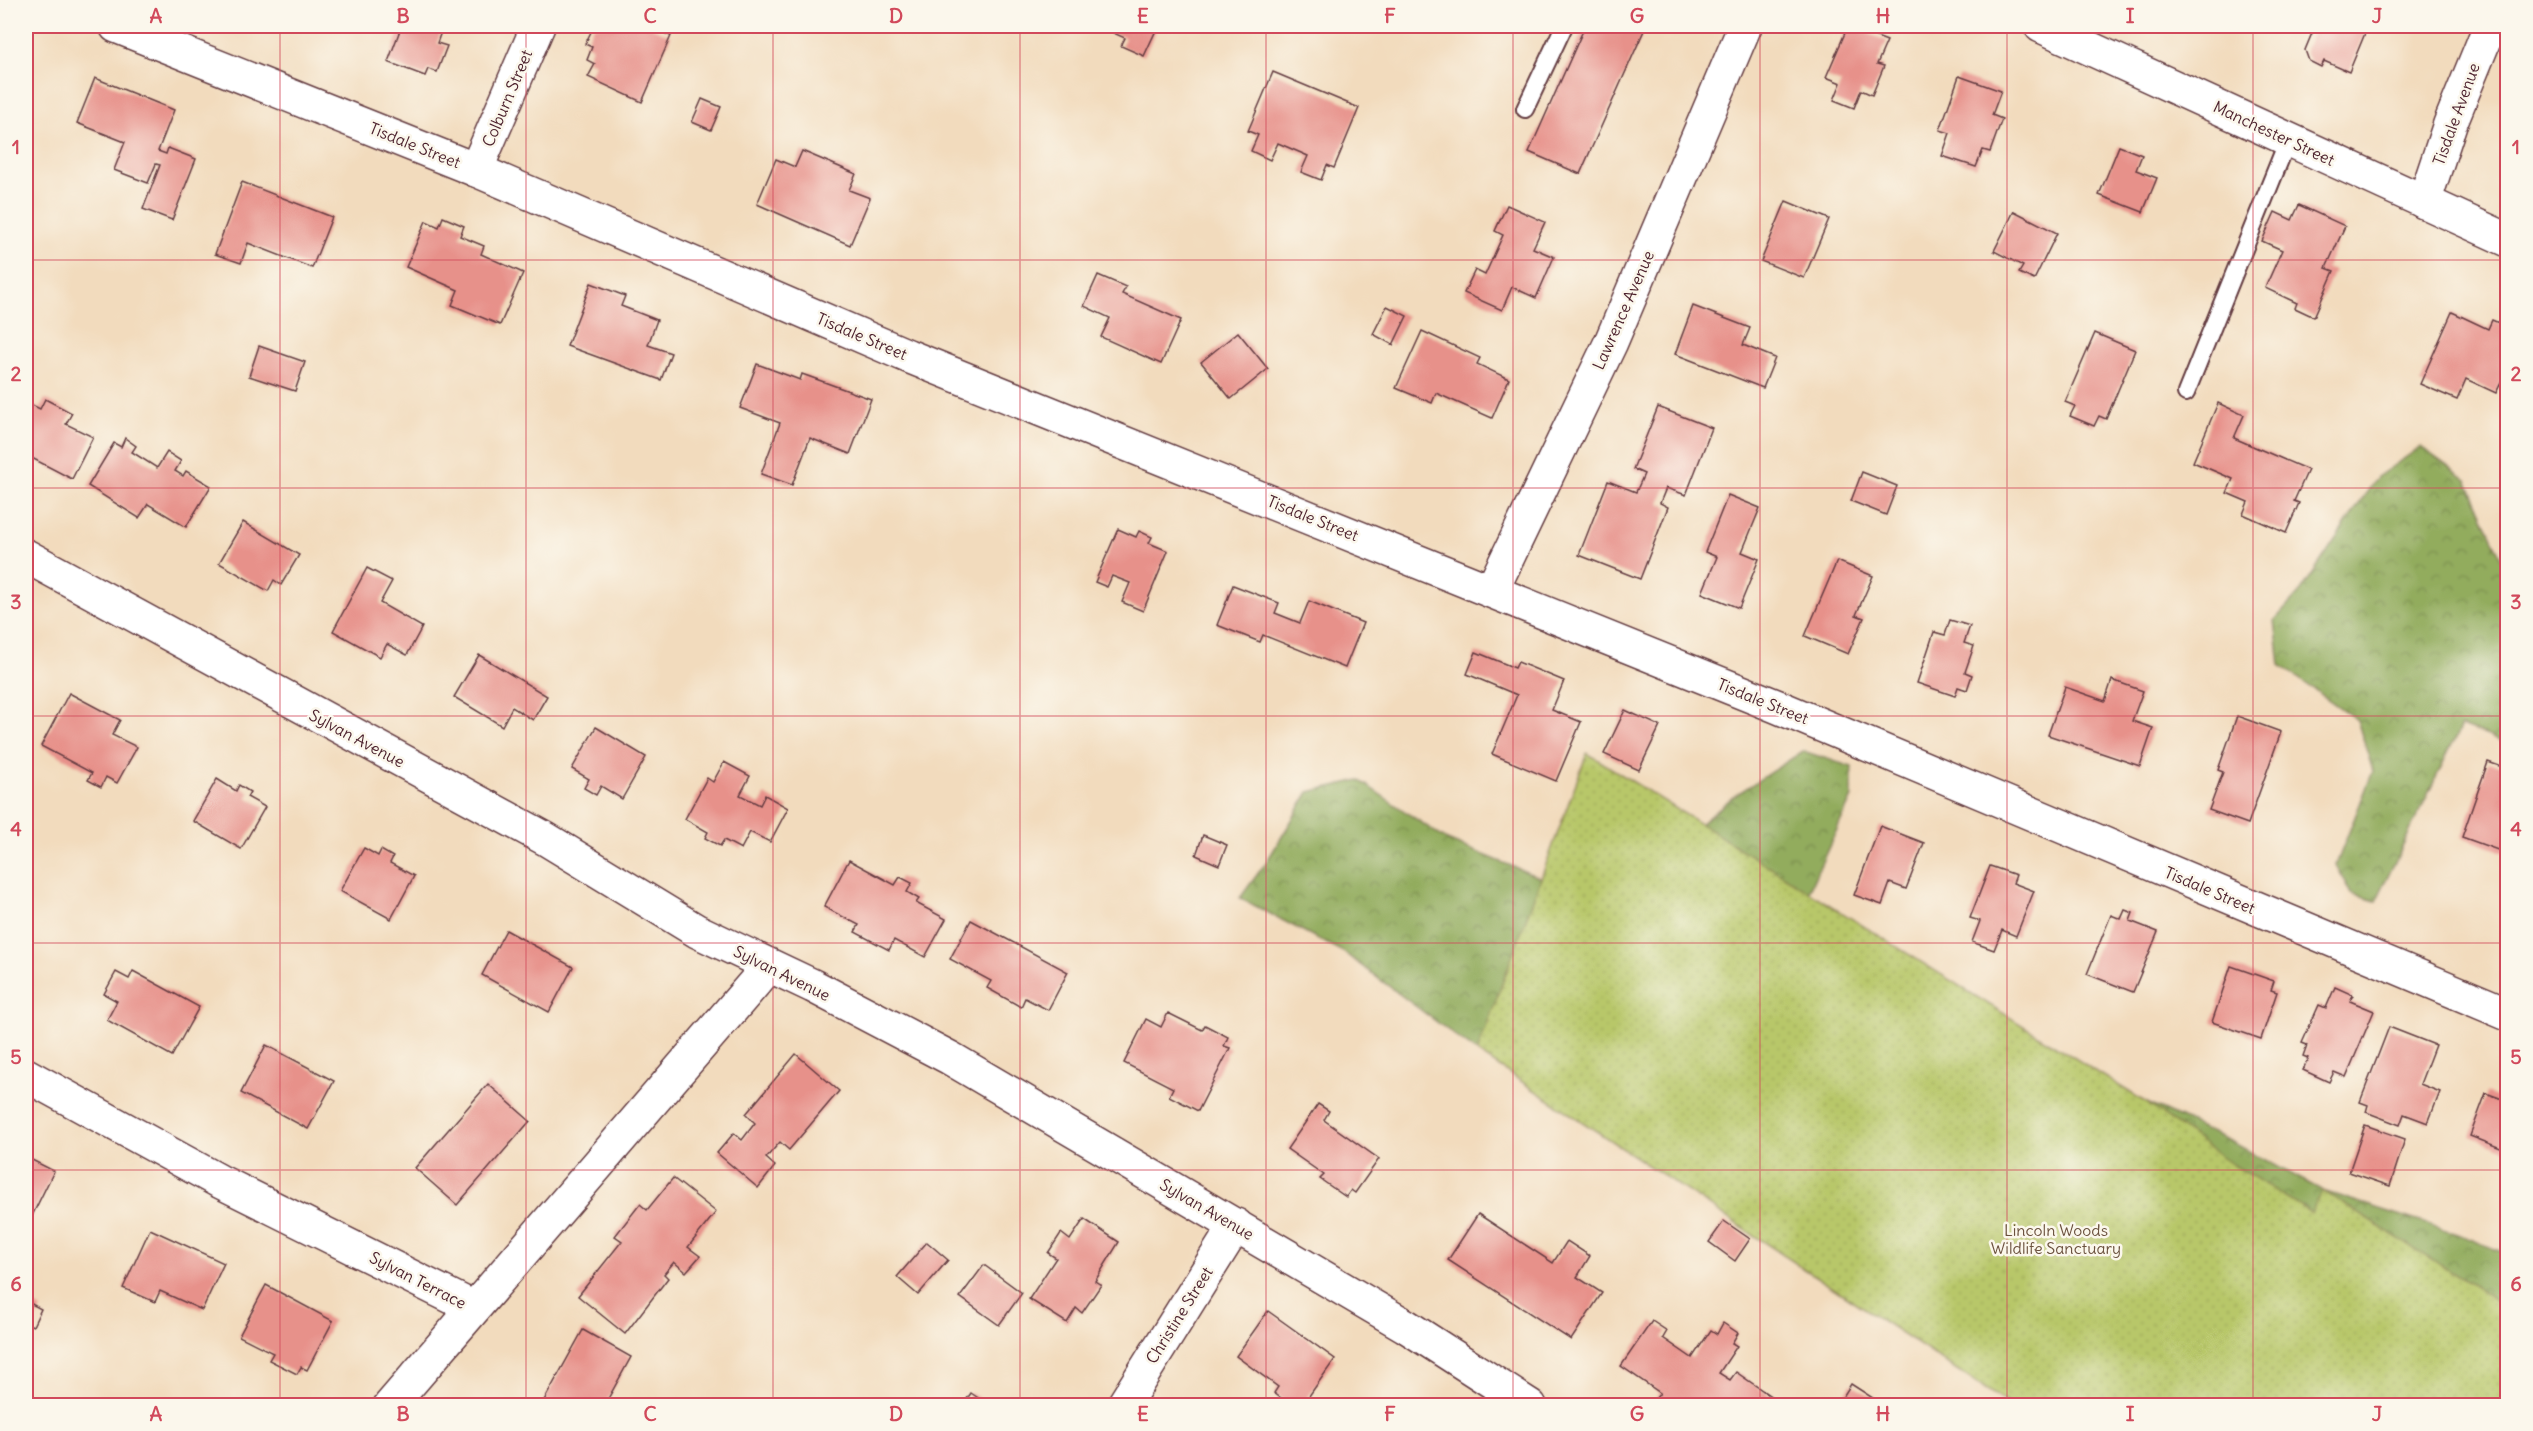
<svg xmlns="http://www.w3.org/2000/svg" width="2533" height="1431" viewBox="0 0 2533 1431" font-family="Delius,sans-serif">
  <defs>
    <pattern id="forest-crowns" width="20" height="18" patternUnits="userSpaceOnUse" patternTransform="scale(1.5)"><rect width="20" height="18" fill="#92ac5d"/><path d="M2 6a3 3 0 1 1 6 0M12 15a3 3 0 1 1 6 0" fill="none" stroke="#798b4d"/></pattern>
    <pattern id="park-dots" width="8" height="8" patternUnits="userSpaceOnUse" patternTransform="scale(1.5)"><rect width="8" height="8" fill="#b8c769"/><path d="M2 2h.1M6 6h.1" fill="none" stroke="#a0aa5b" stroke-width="1.8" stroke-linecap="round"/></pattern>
  </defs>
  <rect width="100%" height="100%" fill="#fbf7ec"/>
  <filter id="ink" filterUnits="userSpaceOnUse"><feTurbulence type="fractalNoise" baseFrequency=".0167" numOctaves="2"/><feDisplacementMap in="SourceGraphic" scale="12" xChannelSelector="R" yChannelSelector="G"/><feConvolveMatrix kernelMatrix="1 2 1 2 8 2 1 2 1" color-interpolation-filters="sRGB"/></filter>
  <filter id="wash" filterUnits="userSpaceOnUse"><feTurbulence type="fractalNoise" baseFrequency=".008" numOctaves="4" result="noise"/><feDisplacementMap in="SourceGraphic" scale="24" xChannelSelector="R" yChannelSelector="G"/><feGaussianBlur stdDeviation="1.35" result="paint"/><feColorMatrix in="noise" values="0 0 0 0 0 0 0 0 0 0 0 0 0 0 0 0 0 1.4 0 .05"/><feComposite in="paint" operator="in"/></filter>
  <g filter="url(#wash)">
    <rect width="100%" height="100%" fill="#f2dbbd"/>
    <g fill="url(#forest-crowns)" stroke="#6e6644" stroke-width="1.5">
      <path d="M2421,447l46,33 40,92v171l-46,-17 -85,175 -25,-7 -15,-29 37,-94 -16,-51 -77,-55 -5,-45 26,-29 76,-114z"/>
      <path d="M1803,751l49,16v30l-44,95 337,210 87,40 91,49 135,43 49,20v151h-497l-533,-353 -134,-100 -103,-54 27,-37 42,-69 50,-12 88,60 94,38 121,-34 38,-20 34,-28z"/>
    </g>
    <path fill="url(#park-dots)" stroke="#81734a" stroke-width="1.5" d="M1587,753l558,349 84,60 82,51 12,-22 184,116v98h-497l-533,-353z"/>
    <g id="blocks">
      <g fill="#e7918a">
        <path d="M388,26h55l-6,17 10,3 -10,26 -9,-3 -3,7 -37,-14 12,-32z"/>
        <path d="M594,26h54l23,10 -29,66 -54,-25 7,-13 -8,-4 5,-13 -7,-3z"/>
        <path d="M1098,26h60l-14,30 -23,-10 4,-8z"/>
        <path d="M1585,26h61l-66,148 -51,-22z"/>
        <path d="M1848,26l39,15 -10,23 7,2 -12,29 -11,-5 -7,18 -20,-8 7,-17 -15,-6z"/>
        <path d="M2315,26h53l-19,46 -25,-11 -3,6 -12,-6 -4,-11z"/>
        <path d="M1273,72l86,36 -25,60 -7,-3 -6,15 -20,-8 7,-16 -30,-13 -8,17 -19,-9 7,-16 -10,-4z"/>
        <path d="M1959,76l42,15 -9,24 10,4 -12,33 -7,-2 -7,17 -34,-11 8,-23 -10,-3z"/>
        <path d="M95,78l79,32 -16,41 8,3 2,-6 28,11 -24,61 -29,-11 17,-44 -4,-1 -8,19 -34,-13 11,-28 -48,-19z"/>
        <path d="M702,99l19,8 -10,23 -19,-8z"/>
        <path d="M2119,146l23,9 -6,15 21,8 -14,34 -44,-17z"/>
        <path d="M802,151l54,23 -7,16 21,8 -20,47 -93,-41 19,-45 19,8z"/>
        <path d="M242,182l90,35 -20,51 -64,-25 -7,20 -26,-9z"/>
        <path d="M1786,201l43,18 -25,59 -43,-17z"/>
        <path d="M1507,205l38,17 -12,26 21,9 -18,41 -24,-11 -10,23 -38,-17 11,-23 10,5 18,-40 -8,-4z"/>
        <path d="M2299,205l46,21 -19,42 8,3 -20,46 -19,-9 2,-5 -32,-15 17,-38 -20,-9 13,-29 17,8z"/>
        <path d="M2014,211l43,22 -23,47 -15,-7 4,-7 -29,-15z"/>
        <path d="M443,217l21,9 -4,10 24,10 -3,8 42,19 -23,52 -48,-20 6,-15 -52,-23 20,-46 13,6z"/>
        <path d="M1098,275l28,12 -4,7 59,26 -20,44 -60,-27 9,-19 -26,-12z"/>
        <path d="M591,283l34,13 -4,10 36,14 -9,25 23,8 -10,27 -94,-34z"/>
        <path d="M1387,306l20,10 -14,29 -20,-11z"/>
        <path d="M1693,306l57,22 -7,17 32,13 -12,30 -88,-34z"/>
        <path d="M2452,312l36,17 4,-9 16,7v41l-12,25 -30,-14 -9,21 -37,-16z"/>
        <path d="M1422,331l58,27 -3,6 32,15 -17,39 -56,-25 -4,10 -36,-15z"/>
        <path d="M1238,332l30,37 -37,30 -30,-37z"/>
        <path d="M2095,333l40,17 -29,69 -7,-3 -5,10 -24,-10 5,-10 -10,-4z"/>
        <path d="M259,346l46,16 -10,29 -46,-15z"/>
        <path d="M757,364l43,16 2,-6 69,25 -21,55 -40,-16 -18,47 -31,-11 19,-51 -40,-15z"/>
        <path d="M45,399l27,14 -6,11 27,13 -21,42 -46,-24v-53l14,7z"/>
        <path d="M2218,403l26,12 -10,23 74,32 -14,31 5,2 -13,30 -43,-19 5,-12 -21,-9 6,-14 -40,-17z"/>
        <path d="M1658,407l54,21 -26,67 -20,-7 -6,15 8,4 -28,72 -61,-24 29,-74 28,11 8,-18 -11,-5z"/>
        <path d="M125,438l11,8 -4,6 25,16 10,-16 14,9 -6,10 8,5 3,-5 25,15 -25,41 -38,-23 -9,14 -51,-32 26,-43 7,4z"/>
        <path d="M1862,472l35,14 -11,29 -35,-14z"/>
        <path d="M1728,495l32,13 -18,44 17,7 -20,49 -37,-15 15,-36 -12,-5z"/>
        <path d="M243,522l56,33 -18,30 -7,-5 -6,11 -49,-28z"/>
        <path d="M1118,529l18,8 3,-6 13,6 -3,6 19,8 -25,60 -21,-9 8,-19 -18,-7 -5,11 -12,-5z"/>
        <path d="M1837,561l36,15 -17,39 8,3 -16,36 -43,-18z"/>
        <path d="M367,568l25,13 -12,22 42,24 -15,28 -20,-11 -7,13 -47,-26z"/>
        <path d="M1233,585l46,18 -4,10 25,10 9,-22 54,22 -18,45 -82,-33 -3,7 -43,-17z"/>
        <path d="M1950,620l20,6 -6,17 10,3 -9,26 7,3 -5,15 -9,-3 -3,9 -38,-13 17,-51 11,3z"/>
        <path d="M1476,652l39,16 3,-6 46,19 -12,29 29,12 -25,59 -64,-27 25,-59 -50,-21z"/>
        <path d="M479,655l68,41 -14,24 -21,-13 -10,19 -48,-29z"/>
        <path d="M2112,680l31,11 -11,30 21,7 -13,38 -92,-31 17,-48 40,14z"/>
        <path d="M69,693l51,27 -8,15 25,12 -20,36 -11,-6 -5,10 -13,-7 4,-7 -51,-27z"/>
        <path d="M1625,710l35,16 -21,44 -35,-16z"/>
        <path d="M2237,716l44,16 -33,92 -39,-14 14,-38 -5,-2z"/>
        <path d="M596,727l50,30 -24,42 -21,-13 -5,9 -12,-7 5,-9 -17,-10z"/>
        <path d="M724,762l26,14 -10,19 20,10 5,-10 23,13 -18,34 -20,-10 -9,17 -17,-9 -4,6 -15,-8 3,-6 -23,-13 22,-41 6,4z"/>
        <path d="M2488,762l20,7 -2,84 -44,-16z"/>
        <path d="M217,779l19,12 3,-6 11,7 -3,5 18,10 -24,42 -48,-28z"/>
        <path d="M1880,826l44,17 -18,46 -16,-6 -8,22 -28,-10z"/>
        <path d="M1203,835l24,10 -8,20 -23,-10z"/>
        <path d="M364,848l14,8 3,-6 12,7 -3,6 24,13 -23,43 -51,-28z"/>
        <path d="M849,860l46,25 5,-8 12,6 -5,9 12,7 -3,4 30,16 -21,38 -31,-17 -5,10 -34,-18 4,-7 -35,-18z"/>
        <path d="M1990,866l26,9 -3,8 21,8 -18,45 -14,-6 -8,20 -22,-8 8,-21 -10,-3z"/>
        <path d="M2125,910l8,3 -3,8 28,11 -25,60 -46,-18 24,-59 10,4z"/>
        <path d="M971,920l97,52 -20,38 -23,-12 -4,9 -34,-19 4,-7 -41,-22z"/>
        <path d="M506,930l67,37 -24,45 -67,-37z"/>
        <path d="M2231,966l43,15 -3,9 6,2 -16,47 -49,-17z"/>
        <path d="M133,971l66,36 -27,49 -65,-36 10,-19 -13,-7 12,-22 13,7z"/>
        <path d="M2335,987l18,8 -3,6 24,10 -28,66 -12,-5 -5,10 -26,-12 5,-12 -5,-2 4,-11 -5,-2 17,-38 7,3z"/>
        <path d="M1168,1013l34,17 3,-5 23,12 -4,9 6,2 -32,63 -29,-15 4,-8 -49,-25 22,-44 15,8z"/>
        <path d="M2389,1027l46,18 -15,39 20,8 -12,31 -24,-9 -4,11 -34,-13 2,-7 -8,-3z"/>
        <path d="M266,1045l68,36 -26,48 -67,-36z"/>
        <path d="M796,1054l43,37 -50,59 -9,-8 -14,16 9,8 -17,22 -41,-35 17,-20 8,7 13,-17 -9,-9z"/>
        <path d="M488,1084l42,37 -73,84 -42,-37z"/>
        <path d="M2486,1093l22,8v50l-38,-15z"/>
        <path d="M1318,1104l11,7 -5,9 55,39 -24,34 -4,-3 -5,7 -26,-18 4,-4 -37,-26z"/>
        <path d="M2365,1125l40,14 -15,47 -41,-14z"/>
        <path d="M26,1157l28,14 -28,57z"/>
        <path d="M673,1178l43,34 -28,35 12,9 -14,16 -12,-10 -10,12 4,4 -43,56 -47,-38 44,-55 -7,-5 25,-32 7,6z"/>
        <path d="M1478,1214l75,49 14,-22 23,15 -13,21 25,16 -31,47 -123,-80z"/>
        <path d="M1084,1219l35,23 -24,39 6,4 -19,28 -6,-5 -9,15 -38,-24 27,-41 -8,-5 13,-20 9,7z"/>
        <path d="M1724,1221l26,18 -15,22 -26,-19z"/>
        <path d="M150,1229l74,34 -22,47 -42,-19 -5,11 -32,-14z"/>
        <path d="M927,1242l21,18 -30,35 -21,-18z"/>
        <path d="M984,1265l38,28 -23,32 -39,-28z"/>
        <path d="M266,1285l67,36 -26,49 -6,-3 -4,7 -28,-14 4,-7 -34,-17z"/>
        <path d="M26,1301l15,8 -8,17 -7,-3z"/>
        <path d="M1268,1311l67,48 -33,47h-10l-18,-13 4,-6 -42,-31z"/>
        <path d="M1652,1321l15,10 -4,7 29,20 19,-28 6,4 6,-11 15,10 -6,10 5,3 -18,27 11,7 6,-8 43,30 -3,4h-109l-11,-8 4,-5 -39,-27z"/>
        <path d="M583,1330l48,27 -27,49h-63z"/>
        <path d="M1851,1384l28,18 -2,4h-40z"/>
        <path d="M971,1393l19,13h-28z"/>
      </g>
    </g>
  </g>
  <g filter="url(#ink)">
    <use href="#blocks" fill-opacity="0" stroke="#633b41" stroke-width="1.5"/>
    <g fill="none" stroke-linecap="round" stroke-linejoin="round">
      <defs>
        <g id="service">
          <path d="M1525,109l39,-83"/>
          <path d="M2186,393l102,-253"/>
        </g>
        <g id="minor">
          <path d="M116,26l360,144 432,186 868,350 732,308"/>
          <path d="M2041,26l467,214"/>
          <path d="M476,170l62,-144"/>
          <path d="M2424,202l26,-78 40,-98"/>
          <path d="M26,556l520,283 151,92 116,55 137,72 456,268 124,80"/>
          <path d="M1492,590l119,-248 134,-316"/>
          <path d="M26,1075l193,106 255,127"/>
          <path d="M390,1406l379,-440"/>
          <path d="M1123,1406l113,-181"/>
        </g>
      </defs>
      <use href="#service" stroke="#633b41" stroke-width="20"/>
      <use href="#minor" stroke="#633b41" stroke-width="36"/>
      <use href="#service" stroke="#fff" stroke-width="16"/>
      <use href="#minor" stroke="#fff" stroke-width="33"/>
    </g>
  </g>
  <path fill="none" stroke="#d1495b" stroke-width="1.5" stroke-opacity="0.55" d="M280,26v1380M526,26v1380M773,26v1380M1020,26v1380M1266,26v1380M1513,26v1380M1760,26v1380M2007,26v1380M2253,26v1380M26,260h2482M26,488h2482M26,716h2482M26,943h2482M26,1170h2482"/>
  <g text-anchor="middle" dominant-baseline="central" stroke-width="5" stroke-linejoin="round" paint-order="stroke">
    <g font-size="16" fill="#4a1f2b" stroke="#fbf7ec">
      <text transform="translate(507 98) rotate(-67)">Colburn Street</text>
      <text transform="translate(2456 114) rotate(-70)">Tisdale Avenue</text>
      <text transform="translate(2274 133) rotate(25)">Manchester Street</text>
      <text transform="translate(415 145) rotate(22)">Tisdale Street</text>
      <text transform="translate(1623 310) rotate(-66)">Lawrence Avenue</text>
      <text transform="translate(862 336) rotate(23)">Tisdale Street</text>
      <text transform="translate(1313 518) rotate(22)">Tisdale Street</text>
      <text transform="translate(1763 701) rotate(22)">Tisdale Street</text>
      <text transform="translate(357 738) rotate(28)">Sylvan Avenue</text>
      <text transform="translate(2210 890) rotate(23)">Tisdale Street</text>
      <text transform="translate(782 973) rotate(26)">Sylvan Avenue</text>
      <text transform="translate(1207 1209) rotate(30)">Sylvan Avenue</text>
      <text transform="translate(418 1280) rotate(27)">Sylvan Terrace</text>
      <text transform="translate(1179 1315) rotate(-58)">Christine Street</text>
    </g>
    <g font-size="16" fill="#6b513e" stroke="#fbf7ec">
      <text x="2056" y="1230">Lincoln Woods<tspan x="2056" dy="18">Wildlife Sanctuary</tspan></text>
    </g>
  </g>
  <rect width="2533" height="1431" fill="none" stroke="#fbf7ec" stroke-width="66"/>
  <rect x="33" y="33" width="2467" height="1365" fill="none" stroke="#d1495b" stroke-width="2"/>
  <g font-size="20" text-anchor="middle" font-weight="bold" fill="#d1495b">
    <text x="156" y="23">A</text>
    <text x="403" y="23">B</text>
    <text x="650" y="23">C</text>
    <text x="896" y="23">D</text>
    <text x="1143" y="23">E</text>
    <text x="1390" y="23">F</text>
    <text x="1637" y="23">G</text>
    <text x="1883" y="23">H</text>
    <text x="2130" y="23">I</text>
    <text x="2377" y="23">J</text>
    <text x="16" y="154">1</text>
    <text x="2516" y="154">1</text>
    <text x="16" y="381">2</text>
    <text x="2516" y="381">2</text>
    <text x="16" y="609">3</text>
    <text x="2516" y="609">3</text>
    <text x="16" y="836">4</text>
    <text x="2516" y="836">4</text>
    <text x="16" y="1064">5</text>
    <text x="2516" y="1064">5</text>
    <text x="16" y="1291">6</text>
    <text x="2516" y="1291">6</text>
    <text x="156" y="1421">A</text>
    <text x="403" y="1421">B</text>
    <text x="650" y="1421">C</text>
    <text x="896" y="1421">D</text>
    <text x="1143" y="1421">E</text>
    <text x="1390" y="1421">F</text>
    <text x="1637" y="1421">G</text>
    <text x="1883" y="1421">H</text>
    <text x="2130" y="1421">I</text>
    <text x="2377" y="1421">J</text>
  </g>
</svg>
